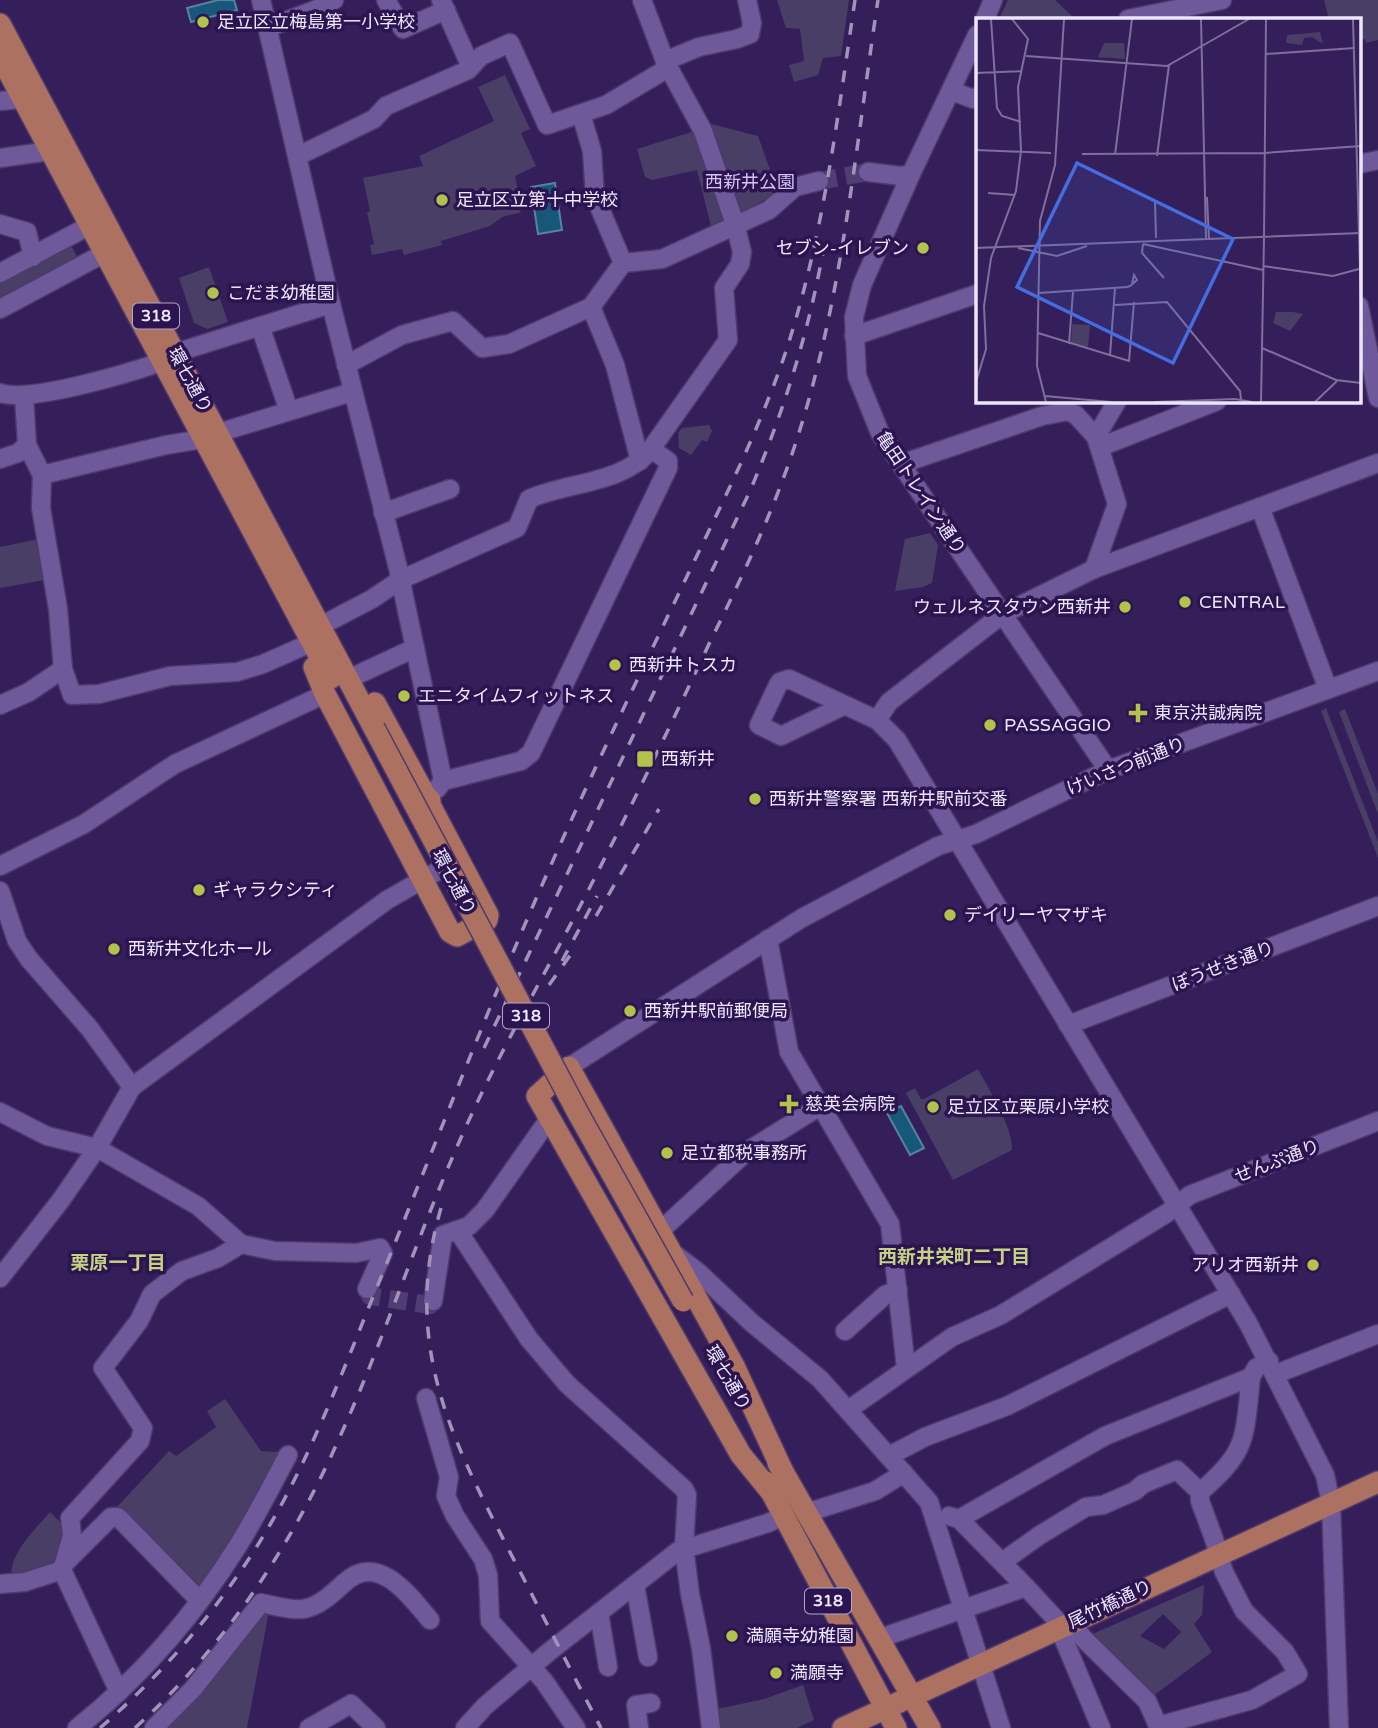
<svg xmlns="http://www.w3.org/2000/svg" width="1378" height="1728" viewBox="0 0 1378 1728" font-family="'Varela Round','Noto Sans JP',sans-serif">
  <rect width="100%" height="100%" fill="#341f5a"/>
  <g fill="#493e65" fill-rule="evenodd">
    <path d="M777,0h72l-8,56 -18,2 -5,17 -24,7 -5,-17 15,-4 -4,-32 -14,-1z"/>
    <path d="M1008,0h47l20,19h-76z"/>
    <path d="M1324,0h54v40l-12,3 -1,-4 -6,2v-22h-30z"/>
    <path d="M505,75l25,54 -9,4 15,33 -21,10 7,33 -3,4 -17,4 -12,9 -49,15 1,4 -38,10 -2,-6 -30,6 -2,-10 4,-1 -7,-32 3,-1 -7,-33 60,-12 -4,-10 75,-35 -16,-34z"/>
    <path d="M711,124l47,12 20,56 -38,22 -33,-88z"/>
    <path d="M698,130l28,90 -15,6 -14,-56 -45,10 -7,-3 -8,-28z"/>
    <path d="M70,243l8,16 -78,42v-22z"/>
    <path d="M209,267l19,55 -21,7 -13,-6 -15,-45z"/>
    <path d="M709,425l3,6 -5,11 -5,-2 -11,15 -12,-7 -1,-15 4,-5z"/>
    <path d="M930,533l8,12 -6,38 -9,4 -28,4 10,-52z"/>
    <path d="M39,539l5,41 -44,8v-41z"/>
    <path d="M1326,708l52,134v16l-57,-147z"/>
    <path d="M1345,709l33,85v20l-39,-102z"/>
    <path d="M978,1069c11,21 35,58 34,81l-59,30 -47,-87 9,-5 6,11h3z"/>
    <path d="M225,1399l36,52 14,1 7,-2 -29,61 -54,78h-4l-78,-82 52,-56 7,5 40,-29 -9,-16z"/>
    <path d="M50,1512l17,17 -10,35 -46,13c0,-26 23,-46 39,-65z"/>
    <path d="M1204,1585l-2,30 -8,9 18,28 -63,47 -61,-63zM1163,1614l18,18 -17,17 -24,-13z"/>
    <path d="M269,1611l-22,117h-85l97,-115z"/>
    <path d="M803,1685l11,35 -17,8h-77l-3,-19 47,-10z"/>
  </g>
  <g fill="#17587a" stroke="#5783a2" stroke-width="2">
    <path d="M218,0h16l3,10 -46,12 -4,-14z"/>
    <path d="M555,183l7,47 -24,4 -7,-47z"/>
    <path d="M901,1106l23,42 -14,7 -23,-42z"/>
  </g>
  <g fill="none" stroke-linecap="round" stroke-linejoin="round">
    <g stroke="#503d73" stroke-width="18" stroke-dasharray="18 9" stroke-linecap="butt">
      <path d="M819,181l49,-9"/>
      <path d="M367,1289l3,7 60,9 3,-4"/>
    </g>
    <defs>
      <g id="minor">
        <path d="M261,0l70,304 67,264 45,213"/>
        <path d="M386,0l17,29 43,-19"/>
        <path d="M441,0l30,67"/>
        <path d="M985,19l8,-19"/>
        <path d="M1128,19l94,-19"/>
        <path d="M267,28l48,-18 19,-10"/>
        <path d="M977,35l-66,139 -49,111 -8,32 3,59 23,57 228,337"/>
        <path d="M665,61l34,-14 38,-8 13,-5 2,-11 -5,-23"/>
        <path d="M952,91l21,8 4,-2"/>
        <path d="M0,101l23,-2"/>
        <path d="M581,114l11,37 3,46 28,66"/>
        <path d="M298,156l76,-37 12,-13 82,-36 13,-14 29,-13 37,82 59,-20 62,-37"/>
        <path d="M0,158l50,-7"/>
        <path d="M1359,164l19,-4"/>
        <path d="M868,172l33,4 10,-2"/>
        <path d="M0,224l27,8 6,25"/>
        <path d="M0,273l102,-54"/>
        <path d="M1359,306l19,92"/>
        <path d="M0,309l116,-62"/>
        <path d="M260,326l29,85"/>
        <path d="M854,336l123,-42"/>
        <path d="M175,353l156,-49"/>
        <path d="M346,365l56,-30 51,-14 29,27 27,-4 82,-37"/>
        <path d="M0,393c30,10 129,-20 161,-31"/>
        <path d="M24,396l3,49 15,30 -1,33 17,101 5,60 9,26 27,-1 71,-18 67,-4 26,-8 43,-19"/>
        <path d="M218,433l134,-41"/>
        <path d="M1096,437l21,-36"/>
        <path d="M1100,447l117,-46"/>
        <path d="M0,459l18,-6 9,-8"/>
        <path d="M640,461l-25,-96 -24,-58 32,-44 39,-4 107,-49 26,-23 24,-6"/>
        <path d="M901,464l141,-48 26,-5 8,4 20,22 21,67 -23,65"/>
        <path d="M42,475l124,-30 37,-6"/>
        <path d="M1260,507l68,182"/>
        <path d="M383,513l67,-24"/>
        <path d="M326,623l46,-24 28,-19 117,-52 12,-29c38,-17 95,-15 122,-50l77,-109 -4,-52 16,-24 2,-12 -7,-28 -32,-93 -38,-70 -23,-61"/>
        <path d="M359,674l56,-26"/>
        <path d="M0,705l29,-13 34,-23"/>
        <path d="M845,705l-64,31 -22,-11 19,-40 2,-3 9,-3 88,41 20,20 351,583 77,152 6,28 8,225"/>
        <path d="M877,720l12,-18 114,-88 91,-45 284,-106"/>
        <path d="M437,789l6,-8 78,-20 10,-8 137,-285v-7l-17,-12"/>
        <path d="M0,866l84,-42 91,-60 150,-70"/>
        <path d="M0,891l17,50 12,18 61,70 42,58"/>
        <path d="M768,939l21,113 101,172 16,144"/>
        <path d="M1068,1025l310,-119"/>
        <path d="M569,1067l233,-149 136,-72 38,-12 132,-64 270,-99"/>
        <path d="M0,1112l47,24 50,12 101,58 43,38 34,7 81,2 24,-5 3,5 -16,36"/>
        <path d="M458,1231l71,108 38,45 117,105 3,6 -3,53 6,46 11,54 10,80"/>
        <path d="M660,1231l86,-79 74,-46"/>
        <path d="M674,1254l24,18 54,51 68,56 109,123 72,226"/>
        <path d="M0,1278l61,-78 36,-52 35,-61 255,-187 70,-40"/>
        <path d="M433,1301l10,-66 26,-9 16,-16 64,-91"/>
        <path d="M845,1331l40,-36 13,-5"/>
        <path d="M1276,1374l102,-40"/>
        <path d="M426,1398l23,79 -3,19 9,20 28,43 5,16 2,46 54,60 32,47"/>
        <path d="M848,1410l104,-73 49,-22 166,-102 23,-18 188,-74"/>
        <path d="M889,1456l36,-19 82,-31 224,-112"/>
        <path d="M1200,1492c49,-41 44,-55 51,-115"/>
        <path d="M806,1513l69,-22 29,-18"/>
        <path d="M959,1519l146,-83 146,-59 5,-9 13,-7"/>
        <path d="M1002,1562l38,-27 46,-28 17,-2 32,-14 8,-7 34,-14 23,22v9l14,38 10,33 20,39 41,41 13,22 -46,26 -94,26"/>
        <path d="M65,1563l46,-46h7l81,83"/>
        <path d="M0,1584l25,-2 37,-12"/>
        <path d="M635,1585l13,72"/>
        <path d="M1026,1587l36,39"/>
        <path d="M599,1613l9,54"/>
        <path d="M1071,1622l12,16 64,63 12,27"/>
        <path d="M1059,1628l42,100"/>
        <path d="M878,1639l148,-52 -67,-68 -10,-3"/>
        <path d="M119,1692l-57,-122 10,-34 -2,-18 70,-77 3,-13 -40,-60 36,-47 13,-27 30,-23 36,-13 23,-14"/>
        <path d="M77,1728c64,-51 119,-115 162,-184 18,-29 33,-59 49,-89"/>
        <path d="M154,1728l39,-39 68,-86c12,2 30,8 42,6 16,-2 30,-16 41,-26 34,-32 66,13 86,37"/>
        <path d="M309,1728l42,-24 25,24"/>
        <path d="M465,1728l20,-22 65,-55 128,-100 90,-28 15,-7"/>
        <path d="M639,1728l-3,-23 15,-2"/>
      </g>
      <g id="major">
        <path d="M0,24l374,704"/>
        <path d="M0,56l331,622"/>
        <path d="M314,667l11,27 125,238 7,4 30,-16 1,-5 -58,-110v-5l-5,-5 -50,-92"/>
        <path d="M778,1463l152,265"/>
        <path d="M766,1482l130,246"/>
        <path d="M772,1493l-31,-38 -204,-359 32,-29 165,299 50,108"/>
        <path d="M843,1728l535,-246"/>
      </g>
    </defs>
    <use href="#minor" stroke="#4f3a6c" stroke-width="21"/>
    <use href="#major" stroke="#4f3a6c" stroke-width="24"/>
    <use href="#minor" stroke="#6e5a9b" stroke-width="18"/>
    <use href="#major" stroke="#ac7161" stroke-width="21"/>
    <g stroke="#a094ba" stroke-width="3.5" stroke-dasharray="12 12" stroke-linecap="butt">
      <path d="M596,916l63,-107"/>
      <path d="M562,961l35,-65"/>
      <path d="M549,985l22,-31"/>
      <path d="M484,1048l266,-557c33,-78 58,-156 73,-239"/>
      <path d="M441,1208c-40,137 11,232 72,350 29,56 58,113 88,170"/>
      <path d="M100,1728c75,-65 138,-142 185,-230 36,-68 63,-140 92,-211 46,-112 90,-225 137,-337 51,-121 108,-239 165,-357 37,-78 77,-155 105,-236 39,-116 53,-237 71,-357"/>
      <path d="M135,1728c88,-80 154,-178 203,-287 46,-101 80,-208 126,-310 34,-76 76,-148 114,-221 46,-88 89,-177 131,-266 31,-63 62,-127 84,-193 49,-145 62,-300 85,-451"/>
    </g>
    <defs>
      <path id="major-bridge" d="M374,728l205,387 104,186"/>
    </defs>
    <use href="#major-bridge" stroke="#4f3a6c" stroke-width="24" stroke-linecap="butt"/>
    <use href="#major-bridge" stroke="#ac7161" stroke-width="21"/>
  </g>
  <g fill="#b2c34c" stroke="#2b144f" stroke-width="2.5">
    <circle cx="203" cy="22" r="7"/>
    <circle cx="442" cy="200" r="7"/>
    <circle cx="923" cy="248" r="7"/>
    <circle cx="213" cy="293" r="7"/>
    <circle cx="1185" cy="602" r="7"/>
    <circle cx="1125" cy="607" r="7"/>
    <circle cx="615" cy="665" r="7"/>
    <circle cx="404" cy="696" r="7"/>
    <path d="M1134.5 702.5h7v7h7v7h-7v7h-7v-7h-7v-7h7z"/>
    <circle cx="990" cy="725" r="7"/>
    <rect x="636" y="750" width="18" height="18" rx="3.5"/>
    <circle cx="755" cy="799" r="7"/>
    <circle cx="199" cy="890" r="7"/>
    <circle cx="950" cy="915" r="7"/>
    <circle cx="114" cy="949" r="7"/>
    <circle cx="630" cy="1011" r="7"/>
    <path d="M785.5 1093.5h7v7h7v7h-7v7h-7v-7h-7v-7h7z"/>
    <circle cx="933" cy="1107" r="7"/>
    <circle cx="667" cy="1153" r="7"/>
    <circle cx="1313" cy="1265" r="7"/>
    <circle cx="732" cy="1636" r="7"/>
    <circle cx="776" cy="1673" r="7"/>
  </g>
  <g text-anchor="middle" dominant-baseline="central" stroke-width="7" stroke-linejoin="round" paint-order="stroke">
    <g fill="#2b144f" stroke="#b2a8ca" stroke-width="2">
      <rect x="133" y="303.5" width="46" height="25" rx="5"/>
      <rect x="503" y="1003.5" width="46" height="25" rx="5"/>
      <rect x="805" y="1588.5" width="46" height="25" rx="5"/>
    </g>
    <g font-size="16" font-weight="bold" fill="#ece7fe">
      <text x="156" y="316">318</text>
      <text x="526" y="1016">318</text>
      <text x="828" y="1601">318</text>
    </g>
    <g font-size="18" fill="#ece7fe" stroke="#2b144f" text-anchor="start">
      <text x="217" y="22">足立区立梅島第一小学校</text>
      <text x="456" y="200">足立区立第十中学校</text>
      <text x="909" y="248" text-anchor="end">セブン-イレブン</text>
      <text x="227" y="293">こだま幼稚園</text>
      <text x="1199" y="602">CENTRAL</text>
      <text x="1111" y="607" text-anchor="end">ウェルネスタウン西新井</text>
      <text x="629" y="665">西新井トスカ</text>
      <text x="418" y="696">エニタイムフィットネス</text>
      <text x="1154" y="713">東京洪誠病院</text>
      <text x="1004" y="725">PASSAGGIO</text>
      <text x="661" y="759">西新井</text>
      <text x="769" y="799">西新井警察署 西新井駅前交番</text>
      <text x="213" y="890">ギャラクシティ</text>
      <text x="964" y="915">デイリーヤマザキ</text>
      <text x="128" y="949">西新井文化ホール</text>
      <text x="644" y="1011">西新井駅前郵便局</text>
      <text x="805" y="1104">慈英会病院</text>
      <text x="947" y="1107">足立区立栗原小学校</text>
      <text x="681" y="1153">足立都税事務所</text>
      <text x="1299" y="1265" text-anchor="end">アリオ西新井</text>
      <text x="746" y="1636">満願寺幼稚園</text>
      <text x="790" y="1673">満願寺</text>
    </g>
    <g font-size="18" fill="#d2c5f6" stroke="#2b144f">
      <text x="750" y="182">西新井公園</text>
    </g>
    <g font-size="18" fill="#ece7fe" stroke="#2b144f">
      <text transform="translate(190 380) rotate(62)">環七通り</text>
      <text transform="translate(921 493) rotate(56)">亀田トレイン通り</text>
      <text transform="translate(1126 766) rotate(-22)">けいさつ前通り</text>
      <text transform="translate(454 882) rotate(62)">環七通り</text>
      <text transform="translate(1223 966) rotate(-21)">ぼうせき通り</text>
      <text transform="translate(1277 1161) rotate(-21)">せんぷ通り</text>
      <text transform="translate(728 1378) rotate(60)">環七通り</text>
      <text transform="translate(1110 1604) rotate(-25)">尾竹橋通り</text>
    </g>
    <g font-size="19" font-weight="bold" fill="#c5d286" stroke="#2b144f">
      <text x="954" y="1257">西新井栄町二丁目</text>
      <text x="118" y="1263">栗原一丁目</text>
    </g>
  </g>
  <g transform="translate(976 18)">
    <rect width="385" height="385" fill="#341f5a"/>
    <path d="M344,14l3,12 -11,-7 -8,1 -2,7 -16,-2 1,-8zM128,25h20l1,16 -27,-2zM300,294h17l10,2 -13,17 -17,-8zM96,306l18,1 -2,22 -17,-3z" fill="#493e65"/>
    <path fill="none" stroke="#7e6f9c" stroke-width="2" d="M15,1l6,89 5,8 19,6M225,1l5,220M377,1l8,287M290,36l89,-6M50,38l141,10 82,-47M0,55l45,-2M0,132l75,3M106,136l182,-1 97,-7M139,137l17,-136M181,138l12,-91M12,175l27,2M231,179l2,42M179,182l1,38M288,219l2,-218M167,226l120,26M167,226l-1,9 22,25M0,230l385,-15M42,230l39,8 30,-10M287,248l70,10 26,-7M63,275l88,-6 3,-1 7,-6 -3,-5 -2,9M139,287l52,-3 73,89 1,8M62,315l91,28 5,-59M93,326l4,-52M286,330l74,32 25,3M134,337l5,-67M0,364l10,-33 -2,-43 7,-48 25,-67 5,-40 -3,-64 10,-48 -16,-20M69,378l66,6M70,384l-9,-36 3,-145 15,-56 9,-146M178,384l81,-3 17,3M285,384l3,-164M339,384l22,-21"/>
    <path fill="#466de0" fill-opacity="0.15" stroke="#466de0" stroke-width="3.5" d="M101,145l156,76 -60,124 -156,-76z"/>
    <rect width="385" height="385" fill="none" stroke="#ece7fe" stroke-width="3.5"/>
  </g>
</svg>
